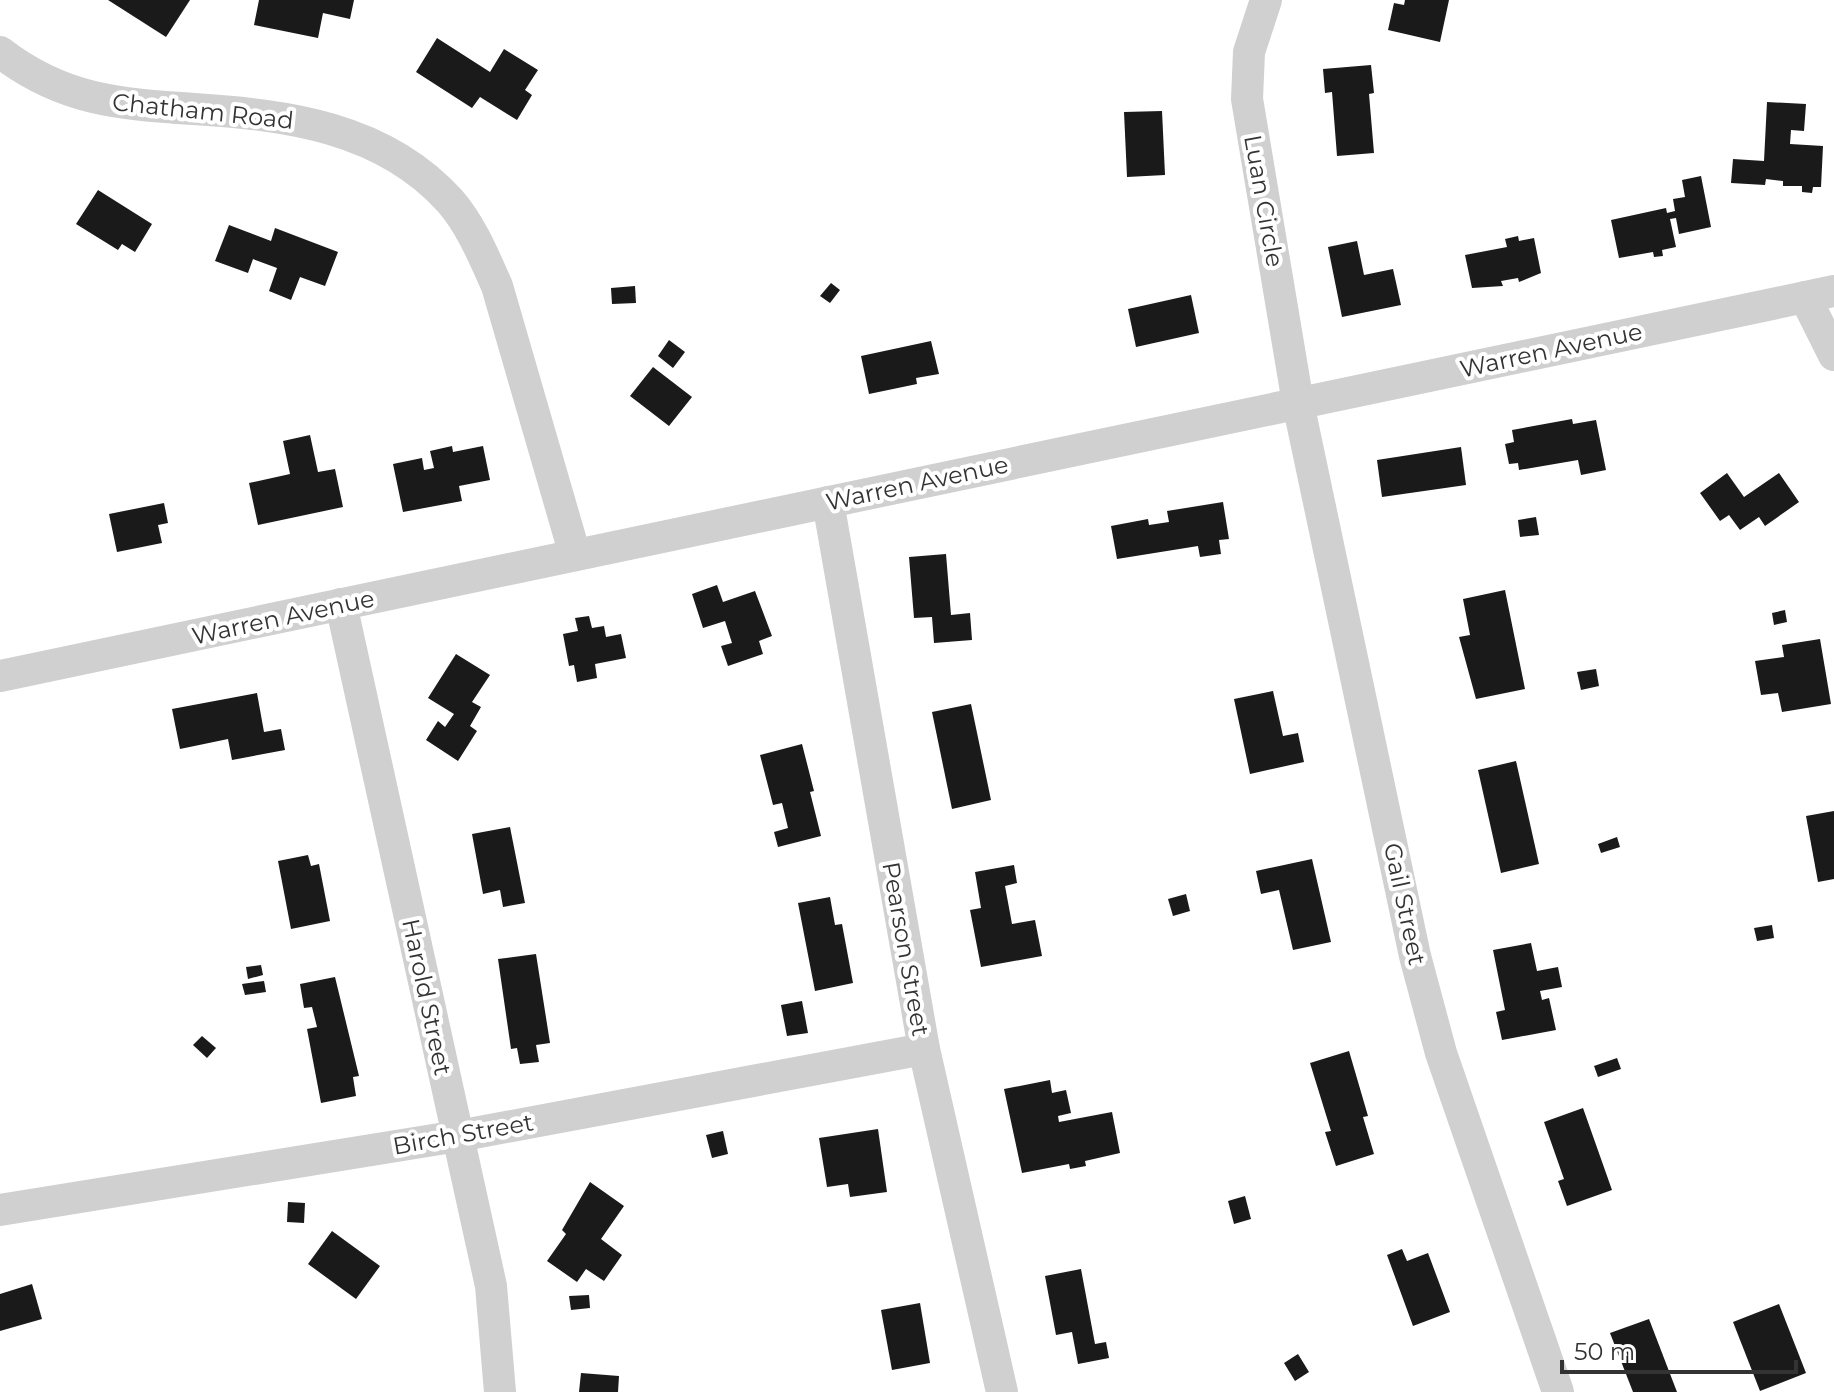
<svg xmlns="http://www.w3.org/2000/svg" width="1834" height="1392" viewBox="0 0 1834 1392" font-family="Montserrat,sans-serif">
  <rect width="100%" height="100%" fill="#fff"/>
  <g fill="#1a1a1a">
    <path d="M108,0h82l-24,37z"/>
    <path d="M259,0h95l-4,19 -27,-6 -5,25 -64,-13z"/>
    <path d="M1405,0h44l-9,42 -52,-12 6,-27 10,2z"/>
    <path d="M437,38l53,34 14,-23 34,21 -13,20 7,5 -15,25 -37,-23 -8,11 -56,-36z"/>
    <path d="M1371,65l3,28 -5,1 5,59 -37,3 -5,-64 -7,1 -2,-24z"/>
    <path d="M1767,102l39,2 -2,27 -13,-1 -1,14 33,2 -2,41h-8l-1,6 -10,-1v-6h-19v-5l-17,-2 -1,6 -34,-2 2,-24 31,2z"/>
    <path d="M1162,111l3,64 -38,2 -3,-65z"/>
    <path d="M1701,176l10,51 -32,7 -3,-16 -6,1 6,28 -14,3 1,6 -9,1 -1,-5 -34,6 -8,-38 55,-12 1,5 8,-2 -2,-12 12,-2 -3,-17z"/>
    <path d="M98,190l54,34 -17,28 -13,-8 -4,6 -42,-26z"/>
    <path d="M229,225l42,16 4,-13 63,24 -13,34 -25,-9 -9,23 -22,-9 8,-23 -24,-9 -5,14 -33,-12z"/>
    <path d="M1518,236l1,5 15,-3 7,35 -22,9 -1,-4 -17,3 2,5 -31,2 -7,-33 42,-8 -2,-8z"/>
    <path d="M1357,241l7,34 29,-6 8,36 -59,12 -14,-70z"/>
    <path d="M831,283l9,7 -10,13 -10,-7z"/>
    <path d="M635,286l1,17 -24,1 -1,-16z"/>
    <path d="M1191,295l8,38 -63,14 -8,-38z"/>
    <path d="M669,340l16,12 -12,16 -15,-12z"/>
    <path d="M931,341l8,33 -23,4 1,6 -48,10 -8,-38z"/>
    <path d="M653,367l39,30 -23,29 -39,-30z"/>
    <path d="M1572,419l1,5 23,-4 10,50 -25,5 -3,-15 -59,10 -1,-7 -9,1 -4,-20 9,-2 -2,-12z"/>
    <path d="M310,435l8,37 17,-3 8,38 -85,18 -9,-42 41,-9 -7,-33z"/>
    <path d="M452,446l1,6 30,-6 7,34 -31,6 3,15 -59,11 -10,-48 29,-6 2,12 10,-2 -4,-17z"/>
    <path d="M1461,447l5,38 -84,12 -5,-37z"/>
    <path d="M1727,473l17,24 35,-24 20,29 -34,24 -6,-9 -19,13 -11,-15 -9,6 -20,-28z"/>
    <path d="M1223,502l6,37 -10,1 2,14 -21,3 -2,-11 -81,13 -6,-33 37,-7 1,6 20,-3 -2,-11z"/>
    <path d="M164,503l4,20 -10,2 4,18 -45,9 -8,-38z"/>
    <path d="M1536,517l3,18 -19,2 -2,-17z"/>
    <path d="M946,554l5,61 19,-2 2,27 -38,3 -2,-26 -18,1 -5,-61z"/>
    <path d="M717,585l6,17 32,-11 17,45 -13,5 4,13 -35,12 -7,-20 11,-3 -7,-22 -22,7 -11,-34z"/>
    <path d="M1505,590l20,99 -49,10 -17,-62 11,-2 -7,-36z"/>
    <path d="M1785,610l2,12 -13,3 -2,-12z"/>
    <path d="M589,616l3,12 12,-2 2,11 15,-3 5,24 -31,6 2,14 -20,4 -3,-17 -5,1 -6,-32 15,-3 -3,-13z"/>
    <path d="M1820,639l11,65 -49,8 -4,-19 -17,2 -6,-34 29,-4 -2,-12z"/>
    <path d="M456,654l34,21 -18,27 9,5 -11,19 7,5 -19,30 -32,-21 12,-19 7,6 9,-13 -26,-16z"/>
    <path d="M1596,669l3,17 -18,4 -4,-18z"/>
    <path d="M1273,691l10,45 15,-3 6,29 -54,12 -16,-75z"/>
    <path d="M257,693l7,39 17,-3 4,21 -53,10 -4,-21 -48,10 -8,-40z"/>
    <path d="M971,704l20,96 -39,9 -20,-97z"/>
    <path d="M802,744l12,47 -4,1 11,44 -43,11 -4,-15 14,-4 -6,-25 -9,2 -13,-50z"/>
    <path d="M1516,761l23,103 -38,9 -23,-103z"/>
    <path d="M1834,811v68l-16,3 -12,-66z"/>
    <path d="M510,827l15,76 -22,4 -3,-17 -17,4 -11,-60z"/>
    <path d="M1617,837l3,10 -19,6 -3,-9z"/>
    <path d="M308,855l3,11 8,-2 11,57 -39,8 -13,-68z"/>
    <path d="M1312,859l19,83 -38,8 -14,-60 -18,4 -5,-23z"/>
    <path d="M1014,865l3,18 -12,3 7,38 23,-4 7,36 -61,11 -11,-57 11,-2 -6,-36z"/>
    <path d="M1186,894l4,17 -17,5 -5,-17z"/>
    <path d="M830,897l5,28 7,-1 11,59 -38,8 -17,-88z"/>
    <path d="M1772,925l2,13 -17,3 -3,-13z"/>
    <path d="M1531,943l6,28 21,-4 4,20 -22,4 2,9 7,-2 7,32 -54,10 -6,-28 9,-2 -12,-60z"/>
    <path d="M536,954l14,89 -14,2 3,17 -19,2 -3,-16 -6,1 -13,-90z"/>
    <path d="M261,965l2,10 -15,4 -2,-12z"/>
    <path d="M335,977l24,99 -6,1 3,19 -35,7 -14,-74 10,-2 -5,-20 -8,1 -4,-24z"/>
    <path d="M264,981l2,11 -21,3 -3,-11z"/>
    <path d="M802,1001l6,32 -21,3 -6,-31z"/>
    <path d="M202,1036l14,12 -9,10 -14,-13z"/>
    <path d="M1349,1051l19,65 -5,1 11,37 -38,12 -11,-34 6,-1 -21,-68z"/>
    <path d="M1617,1058l4,11 -23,8 -4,-11z"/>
    <path d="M1050,1080l2,13 14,-3 5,23 -13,3 1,6 53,-10 8,41 -35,8 1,5 -16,3 -1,-5 -47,9 -18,-84z"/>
    <path d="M1583,1108l29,82 -45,16 -9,-25 6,-2 -20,-57z"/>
    <path d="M878,1129l9,63 -37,5 -2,-13 -21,3 -8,-49z"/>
    <path d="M723,1131l5,23 -16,4 -6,-23z"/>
    <path d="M590,1182l34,24 -23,33 21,16 -18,26 -18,-12 -9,13 -30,-21 19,-27 -4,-4z"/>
    <path d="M1245,1196l6,23 -17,5 -6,-23z"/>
    <path d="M288,1202l17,1 -1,20 -17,-1z"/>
    <path d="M332,1231l48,35 -24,33 -48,-35z"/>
    <path d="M1402,1249l5,12 21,-8 22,59 -37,14 -26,-71z"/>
    <path d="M1081,1269l14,75 11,-2 3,16 -31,6 -6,-32 -16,3 -11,-59z"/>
    <path d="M32,1284l10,35 -42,12v-37z"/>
    <path d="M589,1295l1,13 -19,2 -2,-14z"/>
    <path d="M920,1303l10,60 -38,7 -11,-60z"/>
    <path d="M1779,1304l27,69 -46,18 -27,-69z"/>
    <path d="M1649,1319l28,73h-44l-23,-59z"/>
    <path d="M1298,1354l11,18 -14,9 -11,-18z"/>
    <path d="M581,1373l38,3 -1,16h-39z"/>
  </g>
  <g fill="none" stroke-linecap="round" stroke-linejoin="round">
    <g stroke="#d0d0d0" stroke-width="32">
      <path d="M1266,0l-17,52 -2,47 51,304 117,553 26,97 117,339"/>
      <path d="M0,52c62,48 118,52 194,57 93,6 189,18 256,92 21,24 34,56 47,85l78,269"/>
      <path d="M1805,297l29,58"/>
      <path d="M828,502l96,547 78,343"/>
      <path d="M341,604l150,682 9,106"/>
      <path d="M0,676l1834,-385"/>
      <path d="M0,1210l458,-74 466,-87"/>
    </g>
  </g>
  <g text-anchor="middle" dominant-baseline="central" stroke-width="8" stroke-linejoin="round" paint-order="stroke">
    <g font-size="24" fill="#333" stroke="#fff">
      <text transform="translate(203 111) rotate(6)">Chatham Road</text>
      <text transform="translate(1264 201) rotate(80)">Luan Circle</text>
      <text transform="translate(1551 350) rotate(-12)">Warren Avenue</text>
      <text transform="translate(917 483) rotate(-12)">Warren Avenue</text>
      <text transform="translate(283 617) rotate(-12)">Warren Avenue</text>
      <text transform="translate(1405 904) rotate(78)">Gail Street</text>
      <text transform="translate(906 949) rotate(80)">Pearson Street</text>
      <text transform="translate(427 997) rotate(78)">Harold Street</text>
      <text transform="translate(463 1134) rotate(-10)">Birch Street</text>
    </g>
  </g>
  <path d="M1562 1360v12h234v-12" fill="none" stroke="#333333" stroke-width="4"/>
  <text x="1574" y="1360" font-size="24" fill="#333333" stroke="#ffffff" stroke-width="6" paint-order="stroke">50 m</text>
</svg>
